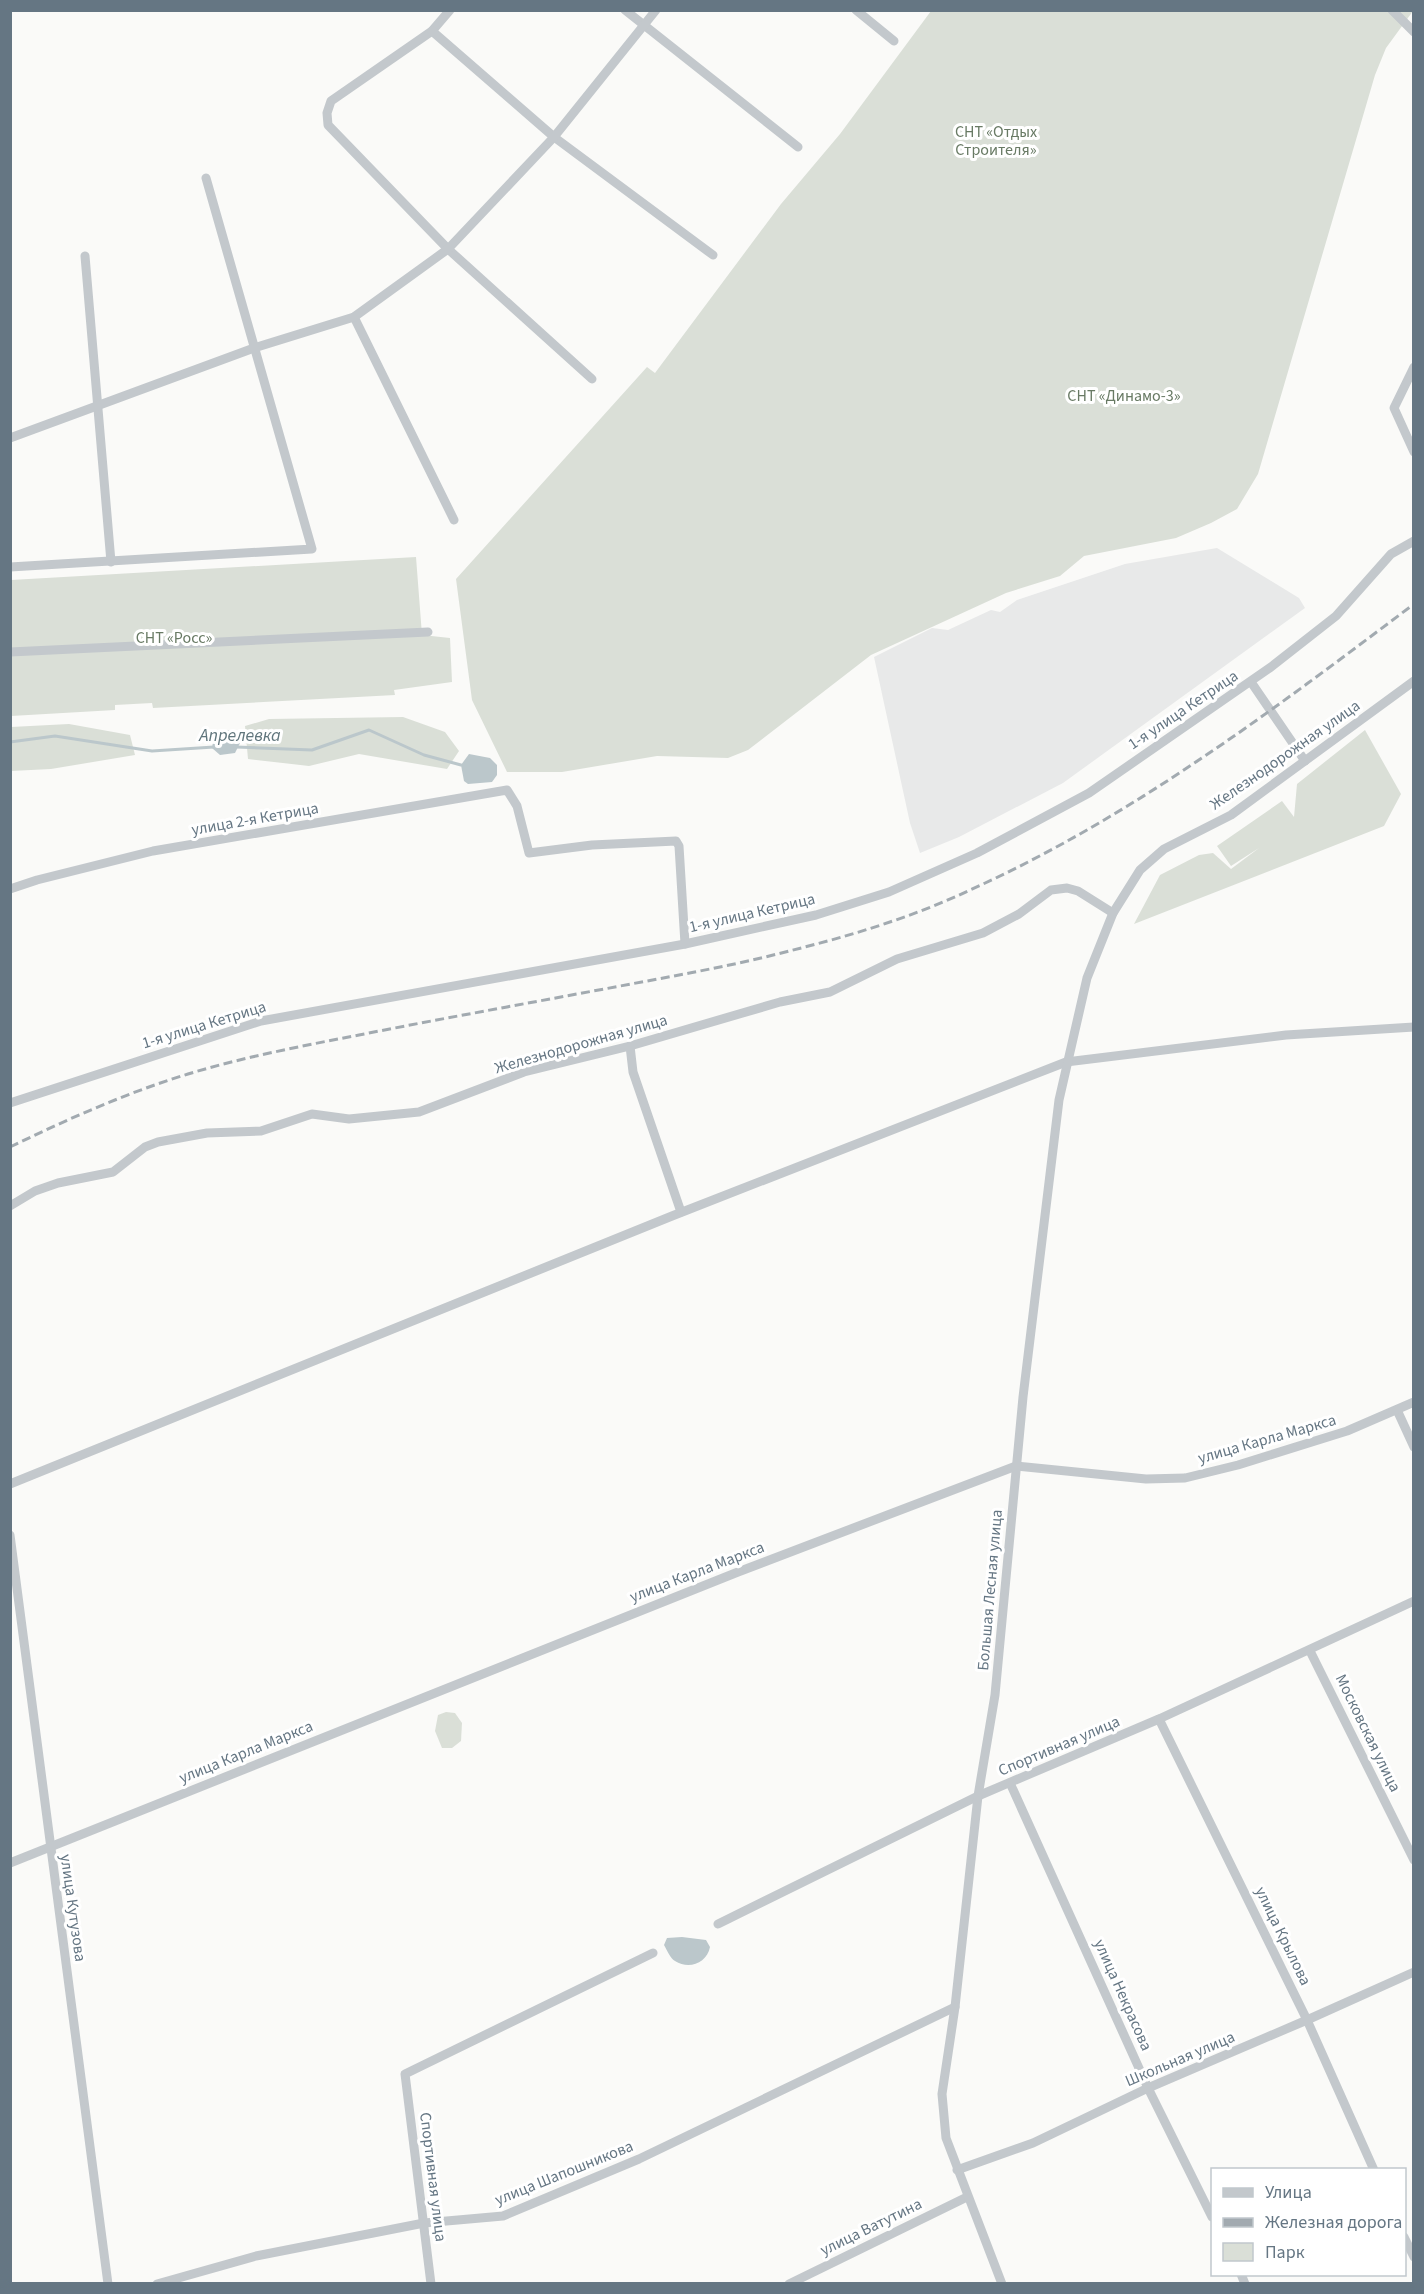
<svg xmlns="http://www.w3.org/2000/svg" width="1424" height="2294" viewBox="0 0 1424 2294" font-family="'Source Sans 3',sans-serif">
  <rect width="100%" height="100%" fill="#fafaf8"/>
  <path fill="#e8e9e9" d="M1217,548l82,50 6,10 -242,175 -104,54 -39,16 -10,-30 -36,-166 58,-29 16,2 43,-20 9,2 17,-12 108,-36z"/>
  <g fill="#dadfd7">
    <path d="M931,11h482l-27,37 -11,27 -117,399 -21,35 -26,14 -35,15 -92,18 -24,20 -54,17 -135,62 -123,95 -20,8 -71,-2 -95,16h-55l-35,-72 -16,-121 191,-212 8,6 126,-169 59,-70z"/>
    <path d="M416,557l6,78 28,3 2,44 -58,8 1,5 -242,13 -1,-5 -37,2v5l-104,6v-136z"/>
    <path d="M403,717l42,15 14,19 -12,18 -88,-15 -50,12 -61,-7 -3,-33 24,-7z"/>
    <path d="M69,724l61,11 5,20 -84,14 -40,2v-44z"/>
    <path d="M1365,730l36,64 -17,32 -250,98 26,-49 39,-20 14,-2 18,16 28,-21 -28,18 -14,-20 65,-45 12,16 3,-33z"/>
    <path d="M446,1712l9,1 7,10 -1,18 -9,7h-10l-7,-17 3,-16z"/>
  </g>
  <g fill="#bbc7cb">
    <path d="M232,730l9,11 -6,12 -15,2 -8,-7 3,-17z"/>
    <path d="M469,754l21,4 7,7v10l-5,7 -24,2 -4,-3 -3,-16z"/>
    <path d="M682,1937l24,3 4,7c-3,16 -21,23 -35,14 -5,-3 -8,-11 -11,-16l3,-7z"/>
  </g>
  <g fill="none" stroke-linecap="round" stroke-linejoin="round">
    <g stroke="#bbc7cb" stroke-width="3">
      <path d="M10,742l45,-6 97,15 62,-4"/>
      <path d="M236,747l76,3 57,-20 55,25 37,10"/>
    </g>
    <g stroke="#c3c8cc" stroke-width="9">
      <path d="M450,10l-18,21 -101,70 -4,12 1,12 120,124 144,130"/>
      <path d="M625,10l173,137"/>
      <path d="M856,10l38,31"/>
      <path d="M1392,10l22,22"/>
      <path d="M432,31l122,106 159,118"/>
      <path d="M85,256l26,306"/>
      <path d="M354,317l100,203"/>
      <path d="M1414,367l-20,41 20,44"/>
      <path d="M10,438l244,-90 100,-31 94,-68 106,-112 102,-127"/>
      <path d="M10,567l302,-18 -106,-371"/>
      <path d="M10,652l418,-20"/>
      <path d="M1251,682l54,79"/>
      <path d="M10,889l27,-9 116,-29 354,-61 10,16 12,47 63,-8 84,-4 3,5 6,98"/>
      <path d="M630,1046l3,26 48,140"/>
      <path d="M10,1103l251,-82 424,-77 131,-29 73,-23 88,-39 112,-60 182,-126 65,-51 55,-62 23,-13"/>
      <path d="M10,1206l25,-15 23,-8 55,-11 32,-25 13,-5 49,-9 54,-2 51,-17 37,5 70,-7 105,-40 106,-26 150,-44 50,-10 67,-33 86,-26 36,-19 32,-24 16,-2 11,3 35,22"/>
      <path d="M1397,1410l17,37"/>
      <path d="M10,1484l662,-268 394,-154 220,-27 128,-8"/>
      <path d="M10,1535l98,749"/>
      <path d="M1310,1651l104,209"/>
      <path d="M1159,1719l148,301 67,150"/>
      <path d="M1010,1783l138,305 64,129"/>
      <path d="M10,1863l728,-291 278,-106 130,13 39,-1 53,-13 109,-34 67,-29"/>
      <path d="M718,1924l260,-128 181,-77 255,-118"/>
      <path d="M957,2170l76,-27 115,-55 159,-68 107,-48"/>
      <path d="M1404,2237l10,20"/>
      <path d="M1241,2274l4,10"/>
      <path d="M157,2284l99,-28 168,-33 79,-7 136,-57 316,-152"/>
      <path d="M431,2284l-26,-210 248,-121"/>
      <path d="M789,2284l178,-87"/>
      <path d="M1002,2284l-56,-146 -4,-44 13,-87 23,-211 17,-101 28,-298 36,-297 28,-122 26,-65 27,-43 24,-21 67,-34 183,-134"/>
    </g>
    <path stroke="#a2aab0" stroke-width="3" stroke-dasharray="9 4.5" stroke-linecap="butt" d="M10,1147c58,-28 116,-54 178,-73 56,-17 114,-28 171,-39 91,-18 181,-34 272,-51 53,-10 105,-19 158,-33 61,-15 124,-34 181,-61 162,-73 303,-180 444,-286"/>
  </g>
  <g text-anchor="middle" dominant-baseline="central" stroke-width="6" stroke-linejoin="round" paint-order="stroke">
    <g font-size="16" fill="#687a64" stroke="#fff">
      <text x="996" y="132">СНТ «Отдых<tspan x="996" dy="18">Строителя»</tspan></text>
      <text x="1124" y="396">СНТ «Динамо-3»</text>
      <text x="174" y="638">СНТ «Росс»</text>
    </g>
    <g font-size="16" fill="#657683" stroke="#fff">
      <text transform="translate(1183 710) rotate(-34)">1-я улица Кетрица</text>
      <text transform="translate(1285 755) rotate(-35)">Железнодорожная улица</text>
      <text transform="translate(255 819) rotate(-10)">улица 2-я Кетрица</text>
      <text transform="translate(752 913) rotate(-13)">1-я улица Кетрица</text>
      <text transform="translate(204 1025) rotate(-17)">1-я улица Кетрица</text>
      <text transform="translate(581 1044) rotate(-16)">Железнодорожная улица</text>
      <text transform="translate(1267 1439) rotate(-16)">улица Карла Маркса</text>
      <text transform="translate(697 1572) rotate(-21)">улица Карла Маркса</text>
      <text transform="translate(990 1590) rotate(-85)">Большая Лесная улица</text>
      <text transform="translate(1368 1733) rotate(64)">Московская улица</text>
      <text transform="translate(1059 1746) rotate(-23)">Спортивная улица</text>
      <text transform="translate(246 1752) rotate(-22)">улица Карла Маркса</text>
      <text transform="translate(73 1908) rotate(82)">улица Кутузова</text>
      <text transform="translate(1283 1936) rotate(64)">улица Крылова</text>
      <text transform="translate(1123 1995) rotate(66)">улица Некрасова</text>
      <text transform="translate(1180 2059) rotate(-23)">Школьная улица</text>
      <text transform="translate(564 2173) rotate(-22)">улица Шапошникова</text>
      <text transform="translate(433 2177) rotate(83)">Спортивная улица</text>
      <text transform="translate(871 2227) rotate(-26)">улица Ватутина</text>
    </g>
    <g font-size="18" font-style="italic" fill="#60757c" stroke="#fff">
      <text x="240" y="735">Апрелевка</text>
    </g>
  </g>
  <rect width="1424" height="2294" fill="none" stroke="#657683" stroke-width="24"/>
  <rect x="1211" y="2168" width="195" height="108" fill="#ffffff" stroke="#c1c8cd" stroke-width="1.5"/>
  <rect x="1223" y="2188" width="30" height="9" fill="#c3c8cc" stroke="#c1c8cd" stroke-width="1.5"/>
  <text x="1265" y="2198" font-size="18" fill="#657683">Улица</text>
  <rect x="1223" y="2218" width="30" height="9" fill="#a2aab0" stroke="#c1c8cd" stroke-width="1.5"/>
  <text x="1265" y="2228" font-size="18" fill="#657683">Железная дорога</text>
  <rect x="1223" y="2243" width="30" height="18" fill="#dadfd7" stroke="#c1c8cd" stroke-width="1.5"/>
  <text x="1265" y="2258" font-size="18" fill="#657683">Парк</text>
</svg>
